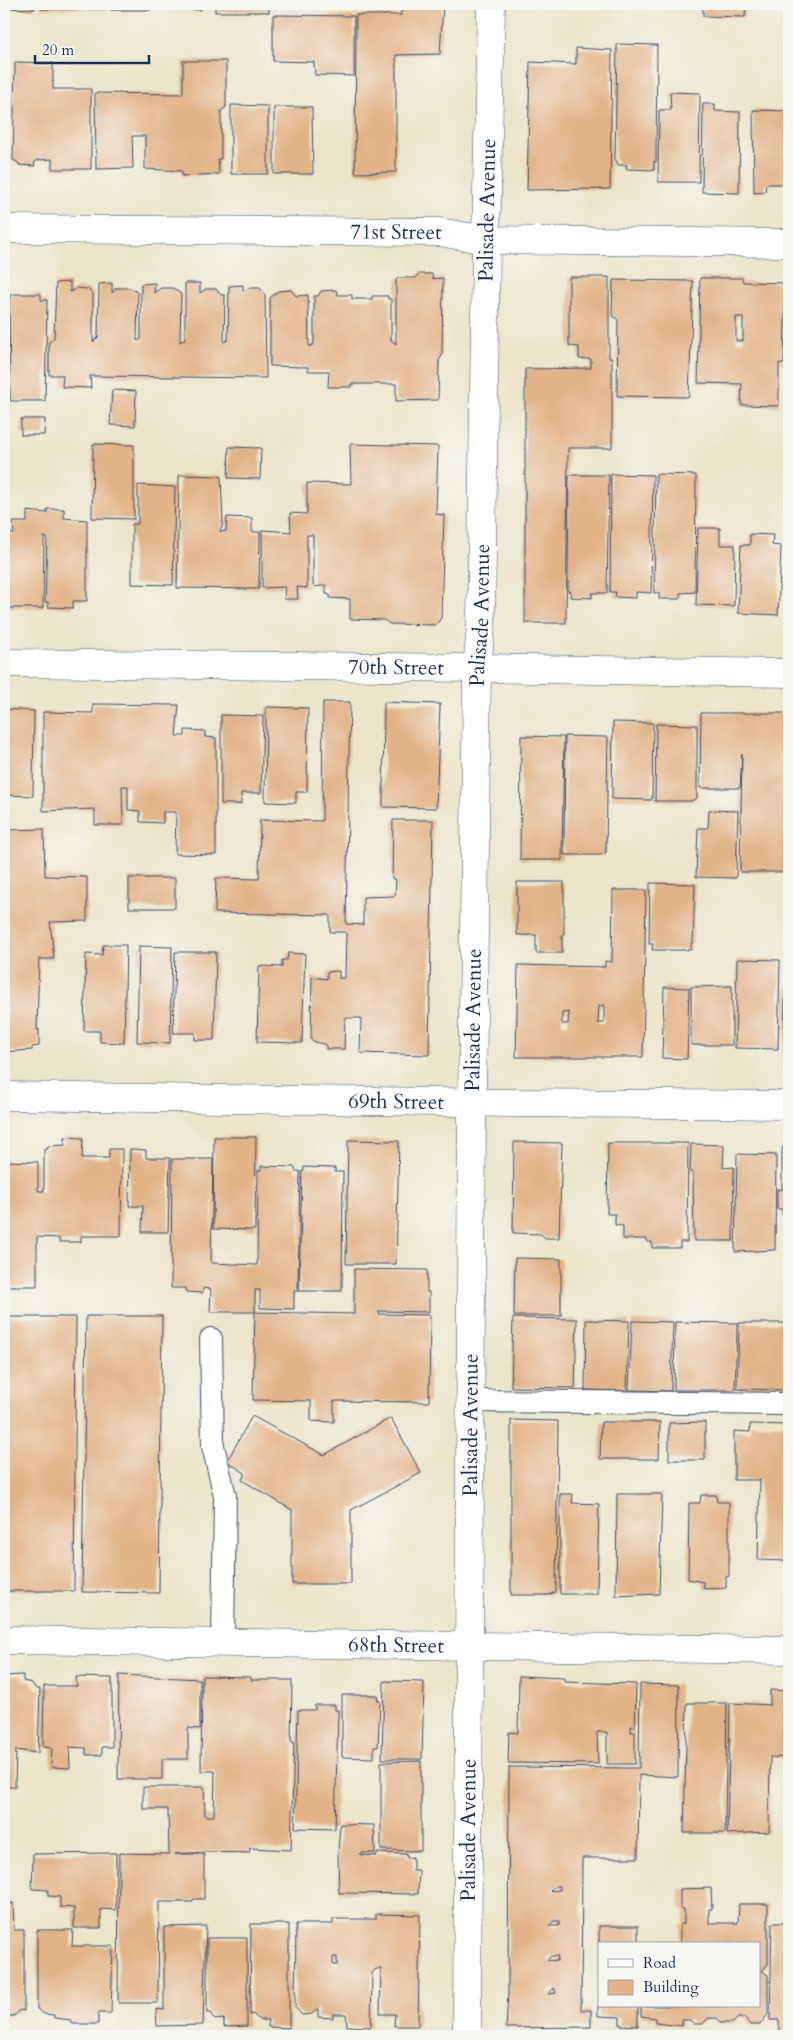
<svg xmlns="http://www.w3.org/2000/svg" width="793" height="2040" viewBox="0 0 793 2040" font-family="Cardo,serif">
  <rect width="100%" height="100%" fill="#f6f6f2"/>
  <filter id="ink" filterUnits="userSpaceOnUse"><feTurbulence type="fractalNoise" baseFrequency=".02" numOctaves="2"/><feDisplacementMap in="SourceGraphic" scale="10" xChannelSelector="R" yChannelSelector="G"/><feConvolveMatrix kernelMatrix="1 2 1 2 8 2 1 2 1" color-interpolation-filters="sRGB"/></filter>
  <filter id="wash" filterUnits="userSpaceOnUse"><feTurbulence type="fractalNoise" baseFrequency=".0096" numOctaves="4" result="noise"/><feDisplacementMap in="SourceGraphic" scale="20" xChannelSelector="R" yChannelSelector="G"/><feGaussianBlur stdDeviation="1.12" result="paint"/><feColorMatrix in="noise" values="0 0 0 0 0 0 0 0 0 0 0 0 0 0 0 0 0 1.4 0 .05"/><feComposite in="paint" operator="in"/></filter>
  <g filter="url(#wash)">
    <rect width="100%" height="100%" fill="#ebe5c9"/>
    <g id="blocks">
      <g fill="#e2b387" fill-rule="evenodd">
        <path d="M4,4h31v5l-31,-1z"/>
        <rect x="41" y="4" width="66" height="5"/>
        <rect x="111" y="4" width="39" height="6"/>
        <path d="M166,4h35v6l-35,-1z"/>
        <rect x="215" y="4" width="54" height="8"/>
        <path d="M401,4h42l-3,50 -44,1v117l-41,1 1,-158h45z"/>
        <path d="M703,4h43l-1,13 -42,-1z"/>
        <path d="M273,15l81,1v60l-39,-1 -1,-13 -41,-1z"/>
        <path d="M617,44l40,1 -1,117 -2,-1v9l-28,-1 1,-4h-9l-1,-4 -2,-1z"/>
        <path d="M576,48l36,2 -2,139 -83,1 3,-128 46,2z"/>
        <path d="M183,61h43v46l-5,4v48h-3l1,15 -37,2v-5l-37,-2v-33h-13l1,32 -37,1 -1,-76 88,1z"/>
        <path d="M15,62l38,1v26h38v80h-39v-10l-14,1 -4,3 1,3 -16,-1v-2l-6,-3z"/>
        <path d="M670,92l30,1 -1,89h-41l1,-72h12z"/>
        <path d="M703,104h12v7l25,1 -1,81 -37,-1z"/>
        <path d="M231,105l37,1v68h-37z"/>
        <path d="M274,107h38l1,67h-39z"/>
        <path d="M753,110l34,1 1,73h-22l-1,8 -11,1z"/>
        <path d="M418,274h14l1,5 10,-1 -1,78 -3,4 -1,40 -42,1v-17h-45v3h-23l1,-16h-21v-4l-38,-1v-68l8,-7 13,-1 5,6 12,-1 1,52 5,-3v-48h4l3,-5 15,-1 2,5h14v4h20v-3h16v3h3v41l5,4v-64l2,-2h18z"/>
        <path d="M569,277h40v81h3v90h-44l-2,175h-41v-254l66,-1v-9h-12v-12l-10,-1z"/>
        <path d="M700,278h42l1,4 43,1 -2,81 -5,-1v43l-38,-1 1,-21 -44,-1zM736,317h7v24h-7z"/>
        <path d="M613,280l80,1 -4,116 -72,-1 1,-76 -6,-5z"/>
        <path d="M70,282v10l7,-4 11,1 5,5v48l5,-5 1,-53 13,-1v10l4,-5h15l7,5 -1,48 4,-2v-55l14,-1 -1,10 7,-5h12l8,6 -1,48 5,-3v-56h15v10l6,-4h10l5,6h4l-1,47 4,-2 1,-54 14,-1v6l6,-3h11l5,7 1,83 -174,-2h-2l1,12 -29,-1 1,-12h-14v-33l5,-4 2,-55z"/>
        <rect x="4" y="293" width="3" height="81"/>
        <path d="M11,294h30v6h6l-2,101h-35l-1,-100z"/>
        <path d="M112,390l24,1 -1,35 -25,-1z"/>
        <path d="M21,419h24l-1,16h-23z"/>
        <path d="M93,444l41,1v74l-42,-1z"/>
        <path d="M350,444l88,2 -2,68 8,1 -3,103 -5,7 -46,-1 -6,-4 -34,-1v-20l-20,-1v-3l-4,-1v-9l-11,2 -2,-3v-49h-6v53l-10,-1 1,12h-14l1,-12 -23,1v-58l29,2 -1,-19 17,1v-31l44,1z"/>
        <path d="M229,447l32,1 -1,31 -32,-1z"/>
        <path d="M611,474l42,1 -2,118 -15,-1v6l-21,-1 1,-5h-6z"/>
        <path d="M656,474l40,1 -1,117 -15,1v6h-21v-6h-5z"/>
        <path d="M179,475l42,1 2,47 -3,9 6,-1 1,-14 25,1v14h8l-1,57 -82,-1z"/>
        <path d="M569,475h40l-2,118h-15v5l-22,-1 1,-5 -3,-1z"/>
        <path d="M138,485l37,2 -2,98 -41,-1v-60h6z"/>
        <path d="M47,509h17v9l23,2v81h-14v7l-25,-1v-5h-3l2,-64 -3,-1 -1,71h-39v-74h10l-1,-12h14v-11l20,2z"/>
        <path d="M698,528h22v17h15l-1,61 -38,-1z"/>
        <path d="M750,534l23,1 -1,10 9,1 -3,69 -40,-2 3,-68h9z"/>
        <path d="M788,587h1v26h-2z"/>
        <path d="M323,702h27l-4,222 17,1v-28l32,-1 1,-16 -4,-2 1,-58h40l-4,235 -69,-2 1,-35h-16l-1,31h-18v-5l-8,-1 -7,-3 1,-63 15,2v-7l12,-1v7h6l1,-46h-16v-17l-115,-2 1,-35 43,1 1,-59 62,1z"/>
        <path d="M384,702l56,2 -4,104 -53,-1z"/>
        <path d="M93,704l86,1 -3,31h9v-6l20,1v6l11,1v117l-41,-1 1,-42h-13v11l-23,-1v-11l-12,-1v-24h-6l1,39h-28v-16l-52,2v-99l50,1z"/>
        <path d="M266,707l42,1 -1,84h-11v11l-31,-1z"/>
        <path d="M4,709l30,2 -1,85 -29,-1z"/>
        <path d="M701,713h88v159h-49l2,-118 -2,34h-40z"/>
        <path d="M221,715l42,1 -2,77h-20v11h-20z"/>
        <path d="M613,722l40,1 -1,77 -40,-1z"/>
        <path d="M656,724l41,1v73l-6,3h-36z"/>
        <path d="M521,736l43,1 -2,123h-42z"/>
        <path d="M565,736l43,1 -2,115 -3,3h-39z"/>
        <path d="M709,810l29,1 -2,67 -40,-1 2,-49h10z"/>
        <path d="M44,829l1,47 42,1v44l-37,1 4,37h-15l-2,71 2,-1v17l-7,1v3l-28,2v-222z"/>
        <rect x="129" y="878" width="46" height="30"/>
        <path d="M517,882h47v52h-2v19h-26v-18h-19z"/>
        <path d="M650,883l45,1 -2,59h-2v7h-39l1,-6h-4z"/>
        <path d="M613,890h33l-3,167h-127l2,-92 87,2v-6l7,1zM604,1005v18h-6l1,-17zM569,1012l-1,12h-6v-11z"/>
        <path d="M103,945h23l-2,98 -24,-1v-11h-16l2,-77 16,1z"/>
        <path d="M139,946l33,1 -2,96 -33,-1z"/>
        <path d="M175,952h41l-2,88h-19v-7h-22z"/>
        <path d="M288,953l17,1 -3,89 -45,-1 2,-76 23,1v-7h5z"/>
        <path d="M737,959l43,1 -2,89 -43,-1z"/>
        <path d="M732,986v59h-41v-58z"/>
        <path d="M664,987l25,1 -2,71 -25,-1z"/>
        <path d="M785,989h4v65h-5z"/>
        <path d="M65,1137l18,1 -1,20h27v-9h13l-1,87h-40v6h-22v-4l-22,-1v49h-33v-125l34,1v29h6v-42h4v-3l17,-1z"/>
        <path d="M214,1137h42l-1,93 -42,-1z"/>
        <path d="M348,1140l51,1 -3,123h-50z"/>
        <path d="M514,1142l48,1 -3,95h-14l-4,-4 -28,-1z"/>
        <path d="M608,1143h80l-1,99h-7v6h-28v-6h-5v-3h-24v-13l-8,-1v-11h-8z"/>
        <path d="M691,1144l33,1 -1,23 11,-1 -1,74h-39l-1,-69h-3z"/>
        <path d="M784,1144h5v73h-6l-1,-8h-5v-20l5,1v-40z"/>
        <path d="M130,1149l16,1v8h24l-2,74h-26l1,-26h-14z"/>
        <path d="M737,1154l39,1 -1,95 -40,2z"/>
        <path d="M172,1159h41l-2,104 46,2 1,-95h3v-4l34,1v4h5l-2,120h-4v18l-34,-1v-18h-5v22h-45l1,-23 -8,-1v5l-17,-1v-4h-15z"/>
        <path d="M304,1167l31,1v4h8l-1,119h-43l3,-120h2z"/>
        <path d="M515,1258l46,1v57h-47z"/>
        <path d="M354,1269l73,1v22h2v20l-50,-1v3l51,1 -1,87 -95,-1v21l-23,-1v-20l-58,-1 2,-88 99,2z"/>
        <path d="M86,1316h76l-3,277 -77,-1z"/>
        <path d="M4,1317h72l-2,274h-70z"/>
        <path d="M513,1318l64,1 -2,69 -64,-1z"/>
        <path d="M586,1320l43,1 -2,70 -42,-1z"/>
        <path d="M632,1321l41,1 -2,69 -42,-1z"/>
        <path d="M675,1322l62,1 -2,67h-61z"/>
        <path d="M739,1323h50v67l-52,-1z"/>
        <path d="M252,1416l72,39 67,-37 30,55 -70,37v74h-59v-74l-50,-30 3,-7 -18,-12z"/>
        <path d="M511,1420l47,1 -2,171 -8,3h-37z"/>
        <path d="M601,1422h59l-1,37h-59z"/>
        <path d="M705,1422v38h-36v-37z"/>
        <path d="M750,1424l39,1v136l-31,-1 2,-80h-26v-49l16,1z"/>
        <path d="M560,1494h13l-1,9 27,1 -2,90h-37z"/>
        <path d="M617,1494h45l-3,100 -43,2z"/>
        <path d="M701,1495h15l1,7h12v74l-3,1v11l-22,1 -1,-7 -15,-3 1,-76h11z"/>
        <path d="M23,1675v6l9,2 4,6h4l-2,64 -22,-3 -1,37h-11v-111z"/>
        <path d="M119,1675l81,4v50l-12,-1v31h-26v20h-44z"/>
        <path d="M202,1676l49,1v3h41l-1,62h3l-3,108 -41,-2 -1,5 -44,-1 -30,2h29v45h-11v3h-34l-1,101h-40l1,-150 50,1 -1,-45h-25v-22h61l1,29h9l1,-45h-14z"/>
        <path d="M519,1676l45,2v4l72,2 -1,43 -4,-1v6h4v32h-28v-32h-10l1,32 -90,-1 1,-31 9,1z"/>
        <path d="M76,1677l36,1v69h-10v8h-16v-7l-17,-1 1,21 -19,-1 1,-19 -9,-1 1,-61h33z"/>
        <path d="M384,1681l40,1 -2,77h-40z"/>
        <path d="M640,1684l39,1 -1,92 -39,-2 -1,83h-56l-1,152h10v17l-85,1 2,-34 1,-227 130,1zM555,1886h5v4l-10,1zM554,1921h5v5h-10zM551,1956h7l-1,5 -10,-1zM554,1988l2,5 -8,1z"/>
        <path d="M770,1690l19,1v67l-19,-1 -1,75 -42,2 3,-131 40,2z"/>
        <path d="M342,1695h35l1,6h2l-2,46h-4v11l-32,-1z"/>
        <path d="M687,1703h40l-2,130h-41z"/>
        <path d="M315,1705h20v5h3l-3,119 -40,-1 3,-118h17z"/>
        <path d="M421,1761v90l-40,-1v-88z"/>
        <path d="M340,1824l34,1 1,28h-14v2l15,1 1,-3 29,1 1,4 6,-1v13h6l-1,24 -79,-1 -1,-40z"/>
        <path d="M116,1853v57l-15,-1v19h-27v-20l-14,-1v-10l-12,-1v-6l-16,-1 1,-35z"/>
        <path d="M711,1888l1,21h-3v14h29l1,-19h29v60l-6,7 6,4v39l-8,11h-10l-5,-7h-7l-5,5h-13l-3,-5h-9l-5,6h-9l-4,-4h-9v6l-25,-3v-5l-15,-2v-10h118v-62h-79v-20h4v-15h-4v-20z"/>
        <path d="M13,1903l1,27h10v81l-4,-1 -6,6h-10v-112z"/>
        <path d="M376,1914l44,1 -2,111h-24l1,-12h-15l1,-45h-5l-4,4 -1,54 -24,-1 -1,-12h-13v4l-15,-1v-9l-6,6 -10,1 -7,-8 1,-83h37v-5h43zM333,1957h4v8h-4z"/>
        <path d="M772,1923h17v109l-10,1v-13h-9z"/>
        <path d="M251,1924h38v104l-21,-1v-7h-9l-6,-6 -3,1z"/>
        <path d="M206,1926l-3,99 -46,1 -1,-17 8,1v-83z"/>
        <rect x="599" y="1926" width="39" height="18"/>
        <path d="M37,1930h36l-1,16h41l-2,67h-13v11h-27v-4l-17,-2v-3l-10,-1 -7,-5z"/>
        <path d="M207,1938h40v88l-23,1v-8l-9,1 -5,-7h-3z"/>
        <path d="M598,2006h40v20l-18,-1v-8l-22,-1z"/>
      </g>
    </g>
  </g>
  <g filter="url(#ink)">
    <use href="#blocks" fill-opacity="0" stroke="#3a4a6e" stroke-width="1"/>
    <g fill="none" stroke-linecap="round" stroke-linejoin="round">
      <defs>
        <g id="lane">
          <path d="M211,1339l2,107 12,50 -2,146"/>
          <path d="M471,1401l318,3"/>
        </g>
        <g id="street">
          <path id="s1" d="M4,229l435,3 47,8 303,3"/>
          <path id="s2" d="M4,663l473,5 312,5"/>
          <path id="s3" d="M4,1096l507,7 278,2"/>
          <path id="s4" d="M4,1640c262,2 523,8 785,10"/>
          <path id="s5" d="M467,2036l5,-933 5,-435 4,-41 5,-387 5,-236"/>
        </g>
      </defs>
      <use href="#lane" stroke="#3a4a6e" stroke-width="24"/>
      <use href="#street" stroke="#3a4a6e" stroke-width="29"/>
      <use href="#lane" stroke="#fff" stroke-width="22"/>
      <use href="#street" stroke="#fff" stroke-width="28"/>
    </g>
  </g>
  <g text-anchor="middle" dominant-baseline="central" stroke-width="4" stroke-linejoin="round" paint-order="stroke">
    <g font-size="21" fill="#1b2f5e" stroke="#f6f6f2">
      <text stroke="none"><textPath href="#s5" startOffset="1826">Palisade Avenue</textPath></text>
      <text stroke="none"><textPath href="#s1" startOffset="392">71st Street</textPath></text>
      <text stroke="none"><textPath href="#s5" startOffset="1421">Palisade Avenue</textPath></text>
      <text stroke="none"><textPath href="#s2" startOffset="392">70th Street</textPath></text>
      <text stroke="none"><textPath href="#s5" startOffset="1016">Palisade Avenue</textPath></text>
      <text stroke="none"><textPath href="#s3" startOffset="392">69th Street</textPath></text>
      <text stroke="none"><textPath href="#s5" startOffset="611">Palisade Avenue</textPath></text>
      <text stroke="none"><textPath href="#s4" startOffset="392">68th Street</textPath></text>
      <text stroke="none"><textPath href="#s5" startOffset="206">Palisade Avenue</textPath></text>
    </g>
  </g>
  <rect width="793" height="2040" fill="none" stroke="#f6f6f2" stroke-width="20"/>
  <rect x="598" y="1942" width="162" height="65" fill="#f6f6f2" stroke="#9ea6b7"/>
  <rect x="608" y="1959" width="25" height="8" fill="#ffffff" stroke="#9ea6b7"/>
  <text x="643" y="1968" font-size="15" fill="#1b2f5e">Road</text>
  <rect x="608" y="1980" width="25" height="15" fill="#e2b387" stroke="#9ea6b7"/>
  <text x="643" y="1992" font-size="15" fill="#1b2f5e">Building</text>
  <path d="M35 55v8h114v-8" fill="none" stroke="#1b2f5e" stroke-width="2.5"/>
  <text x="42" y="55" font-size="15" fill="#1b2f5e" stroke="#f6f6f2" stroke-width="4" paint-order="stroke">20 m</text>
</svg>
